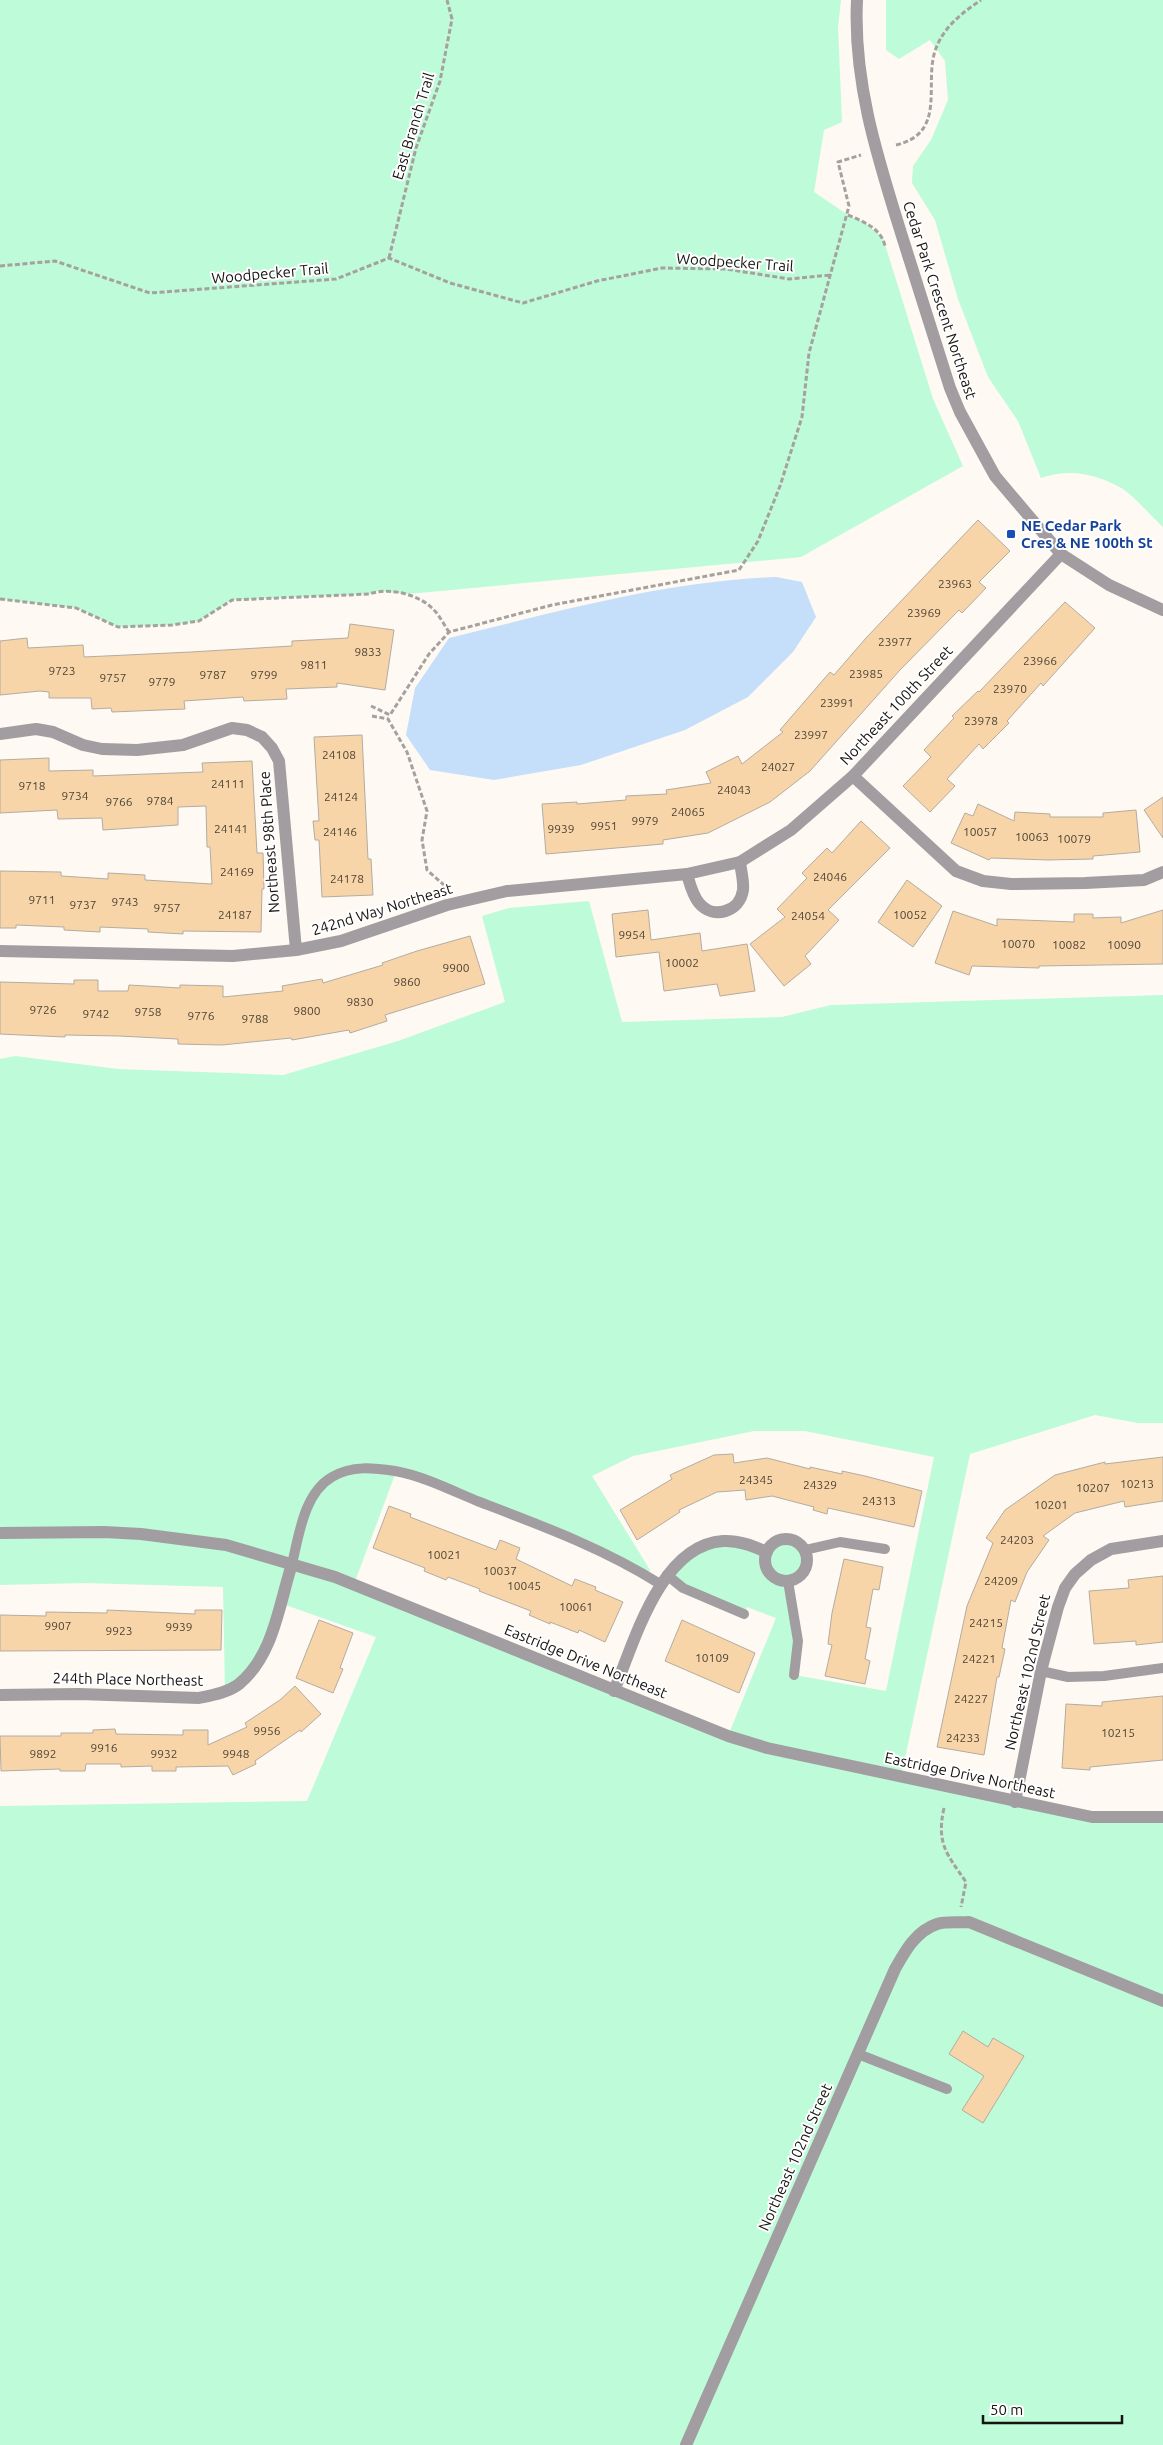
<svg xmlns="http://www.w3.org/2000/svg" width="1163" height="2445" viewBox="0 0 1163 2445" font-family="Ubuntu,sans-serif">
  <rect width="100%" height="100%" fill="#fef9f3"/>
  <g fill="#bdfbd9" fill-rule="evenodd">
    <path d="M0,0h841l-3,27 4,95 -18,8 -10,62 34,23 16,7 19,16 50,161 30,67 -162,91 -393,37 -30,-3 -9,3 -137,6 -33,21 -27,4 -54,2 -42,-19 -76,-9z"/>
    <path d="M886,0h277v527c-13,-12 -26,-28 -40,-38 -26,-15 -54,-21 -82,-11l-23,-57 -30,-44 -30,-78 -23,-79 -23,-37 1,-17 18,-26 17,-40 -3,-39 -15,-21 -31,19 -13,-9z"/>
    <path d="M589,901l33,121 160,-5 49,-12 332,-10v428h-25l-43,-8 -125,39 -69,323 191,40h71v628h-1163v-639l307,-5 69,-164 -96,-34 -13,45 -42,43 -2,-104 -138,-4 -85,2v-526l15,-3 103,13 165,6 115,-34 107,-39 -23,-86 27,-8zM754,1431h51l129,26 -48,234 -92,-16 1,-59 -7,-34c32,-10 20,-51 -12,-41l-10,11 -44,-11 -48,24 -7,10 77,39 3,-7 29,11 -48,118 -374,-152 42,-112 199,77 50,26 5,-5 -58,-94 41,-20z"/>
  </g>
  <path fill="#c5dffb" d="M776,577l26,5 14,35 -23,35 -45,45 -63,33 -104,35 -87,15 -64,-10 -24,-35 9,-47 34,-50c107,-26 217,-57 327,-61z"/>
  <g fill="#f7d5a8" stroke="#b3aca2">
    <path d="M978,520l32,31 -31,31 7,6 -24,25 -3,-3 -59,60 -90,101 -40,31 -62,31 -45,7v4l-117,10 -4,-50 35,-2v2l49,-4v-4l41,-2 -1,-4 45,-7 -5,-11 32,-16 4,8 41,-32 -3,-2 50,-58 4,3 32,-37z"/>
    <path d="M1065,602l30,26 -52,58 -2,-3 -34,38 2,2 -26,26 -4,-5 -32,35 8,7 -25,26 -27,-26 28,-29 -7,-7 30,-32 -2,-2 26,-25 1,1z"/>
    <path d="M350,624l44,6 -9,60 -48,-7v4l-51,2 1,10 -43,2 -1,-4 -59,4 1,8 -73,3 -1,-4 -19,1 -1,-11h-42v-6l-9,-1 -40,4v-54l27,-3 1,10 55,-3 1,12 107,-5 101,-6v-5l56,-3z"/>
    <path d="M362,735l6,124h3l2,36 -51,2 -3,-57h-4l-2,-19h6l-5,-84z"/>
    <path d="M49,758v13l44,-1v6l110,-4 -1,-9 50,-2 5,92h6l1,36h-2l-1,43 -78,-1v3l-35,-2v-3l-48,-2v5l-36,-2v-3l-48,-2v3h-16v-57l61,1v4l47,3v-6l37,2v5l67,4 -2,-37h-3l-1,-41 -28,1v18l-75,5 -1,-12 -44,1 -1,-9 -57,3v-53z"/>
    <path d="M1163,797v41l-19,-28z"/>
    <path d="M978,804l36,17 1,-9 35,2v3h53v-4l33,-3 4,42 -47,4v3l-45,1 -57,-2 -2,2 -38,-17 14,-30 8,3z"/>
    <path d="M861,821l29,27 -62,62 11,10 -34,36 6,8 -27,22 -34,-42 35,-27 -8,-8 30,-31 -5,-5 25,-25 5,5z"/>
    <path d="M907,880l35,26 -29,41 -35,-25z"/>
    <path d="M648,910l3,30 49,-7 2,18 45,-7 8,47 -35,5 -3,-12 -53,7 -5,-39 -43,5 -4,-43z"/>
    <path d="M1163,910v54l-124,2v2l-67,-2 -3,9 -34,-12 18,-52 44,15v-7l77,3v-8h19v4l28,-1v6z"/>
    <path d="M470,936l15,48 -100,31 2,6 -37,12 -1,-3 -57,10 -1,-2 -69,7 -44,-1v-5l-59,-3 -54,-1v2l-65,-3v-52l74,2v-4h24v11h30l1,-6 51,3v-3l43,1v11l60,-6 -1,-5 40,-7 1,4 60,-18 -1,-2 35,-12z"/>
    <path d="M733,1454l1,9 33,-5 43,11v-2l32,7v-3l23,5 57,15 -8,36 -86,-19 -1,6 -14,-4 1,-3 -42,-11 -26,4 -1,-10 -28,2 -38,18 1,2 -43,28 -17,-30 52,-31 -2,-4 44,-20z"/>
    <path d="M1163,1457v44l-38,6 -1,-6 -49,12 -32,23 6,4 -22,32 -12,30 -4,-2 -9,48 3,1 -6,28h-2l-13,78 -47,-8 30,-141 26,-63 -7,-5 19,-28 50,-35 50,-13v2z"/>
    <path d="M389,1506l22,8 -1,3 86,33 4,-10 20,8 -4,11 56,27 3,-7 21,8 -1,3 28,12 -18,40 -26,-12 -1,3 -28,-11v2l-21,-9 2,-4 -52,-20 1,-2 -32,-12 -2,3 -22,-9 1,-3 -52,-20z"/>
    <path d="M844,1559l39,8 -4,23 -6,-1 -7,38 5,1 -6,31 5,2 -5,23 -40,-8 7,-31 -4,-1 4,-31z"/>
    <path d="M1163,1576v66l-27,3v-4l-42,3 -5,-53 40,-3 -1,-8z"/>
    <path d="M107,1610l88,4v-4h27l-1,40 -221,1v-36l46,1v-4l61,1z"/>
    <path d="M319,1620l34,13 -13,35 3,1 -10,24 -37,-15z"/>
    <path d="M682,1620l73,33 -16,40 -74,-32z"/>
    <path d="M295,1686l26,28 -20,18 -1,-2 -45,31 1,3 -23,11 -5,-9 -52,1v4h-24v-5l-31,1v-3h-35l-1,7h-25v-2l-59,2 -1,-35h61v-3h32v-3l22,-1 1,5 67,1v-5h25v15l39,-18 -2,-4 35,-23z"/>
    <path d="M1163,1696v64l-73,7v3l-28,-2 4,-64 36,2v-4z"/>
    <path d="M963,2031l25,16 5,-9 31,18 -41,67 -21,-13 22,-34 -35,-22z"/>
  </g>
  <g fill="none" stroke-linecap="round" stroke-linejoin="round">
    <g stroke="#a6a19d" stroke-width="3" stroke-dasharray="5 2.5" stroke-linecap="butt">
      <path d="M896,145c51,-12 28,-60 39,-94 8,-24 27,-38 46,-51"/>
      <path d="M848,215c16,7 33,13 37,31"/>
      <path d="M389,258l27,-110 24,-67 12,-62 -5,-19"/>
      <path d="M0,266l55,-5 95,32 186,-14 53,-21 61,25 73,20 74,-22 65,-13 64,1 63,10 42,-4"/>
      <path d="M0,599l76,9 42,19 54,-2 27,-4 33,-21 137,-6c20,-7 50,0 65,16 6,6 10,15 15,22"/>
      <path d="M371,706l19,9 39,-61 20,-22 103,-27 187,-35 19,-29 22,-55 22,-69 7,-64 40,-147 -11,-44 23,-7"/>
      <path d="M372,716l16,3 19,33 20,59 -5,29 5,30 17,15"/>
      <path d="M944,1808c-8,36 3,46 22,74l-5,25"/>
    </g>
    <g stroke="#a29da0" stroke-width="10">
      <path d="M805,1550l35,-8 45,7"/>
      <path d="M292,1564c7,-29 12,-71 40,-87 20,-12 42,-9 63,-6 28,5 56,19 82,30 63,24 126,47 183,83"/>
      <path d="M667,1575l16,13 61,26"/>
      <path d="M788,1581l10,60 -4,34"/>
      <path d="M1041,1671l27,6 36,-1 59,-8"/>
      <path d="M858,2054l89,35"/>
    </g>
    <g stroke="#a29da0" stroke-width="12">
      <path d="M857,0c-4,81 20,156 44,233 16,52 33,103 49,155l10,24 35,64 66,78 48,31 54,25"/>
      <path d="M0,734l36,-5 17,3 30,13 19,4 35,1 46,-5 49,-17 15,2 15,7 10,11 7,13 17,189"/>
      <path d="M853,776l103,95 27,10 28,3 74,-1 59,-3 19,-8"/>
      <path d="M687,874c3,10 5,20 12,29 14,17 41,9 44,-13 1,-9 -2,-19 -3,-28"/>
      <path d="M0,951l233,5 63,-6 45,-9 106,-36 60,-14 180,-17 53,-12 51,-32 62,-54 208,-222"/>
      <path d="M0,1533l104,-1 37,2 85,11 109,32 393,159 39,12 325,69h71"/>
      <circle cx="786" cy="1560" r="21"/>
      <path d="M614,1691c20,-48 46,-146 109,-150 15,-1 30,5 44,11"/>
      <path d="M0,1695l79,-1 120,4c14,-3 30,-6 40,-14 35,-29 40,-80 53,-120"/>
      <path d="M1015,1802l26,-131 17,-64 7,-19 10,-14 16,-14 20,-11 52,-8"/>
      <path d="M686,2445l209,-476c10,-18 21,-38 42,-45 10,-3 23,-1 32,-2l194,79"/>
    </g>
  </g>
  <rect fill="#1a4fb4" stroke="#fff" stroke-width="2" x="1006" y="529" width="10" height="10" rx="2.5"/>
  <g text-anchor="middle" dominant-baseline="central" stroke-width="4" stroke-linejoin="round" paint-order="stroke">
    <g font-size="12" fill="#4e4436">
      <text x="955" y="583">23963</text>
      <text x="924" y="612">23969</text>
      <text x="895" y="641">23977</text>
      <text x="368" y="651">9833</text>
      <text x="1040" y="660">23966</text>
      <text x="314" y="664">9811</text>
      <text x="62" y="670">9723</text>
      <text x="866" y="673">23985</text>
      <text x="213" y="674">9787</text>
      <text x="264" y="674">9799</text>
      <text x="113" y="677">9757</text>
      <text x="162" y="681">9779</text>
      <text x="1010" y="688">23970</text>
      <text x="837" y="702">23991</text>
      <text x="981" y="720">23978</text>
      <text x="811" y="734">23997</text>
      <text x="339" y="754">24108</text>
      <text x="778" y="766">24027</text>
      <text x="228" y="783">24111</text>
      <text x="32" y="785">9718</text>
      <text x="734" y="789">24043</text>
      <text x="75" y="795">9734</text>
      <text x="341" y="796">24124</text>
      <text x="160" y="800">9784</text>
      <text x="119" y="801">9766</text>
      <text x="688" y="811">24065</text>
      <text x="645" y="820">9979</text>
      <text x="604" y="825">9951</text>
      <text x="231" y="828">24141</text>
      <text x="561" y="828">9939</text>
      <text x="340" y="831">24146</text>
      <text x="980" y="831">10057</text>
      <text x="1032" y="836">10063</text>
      <text x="1074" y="838">10079</text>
      <text x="237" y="871">24169</text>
      <text x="830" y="876">24046</text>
      <text x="347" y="878">24178</text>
      <text x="42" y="899">9711</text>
      <text x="125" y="901">9743</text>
      <text x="83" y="904">9737</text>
      <text x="167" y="907">9757</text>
      <text x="235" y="914">24187</text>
      <text x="910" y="914">10052</text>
      <text x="808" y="915">24054</text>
      <text x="632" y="934">9954</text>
      <text x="1018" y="943">10070</text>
      <text x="1069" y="944">10082</text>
      <text x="1124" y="944">10090</text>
      <text x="682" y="962">10002</text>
      <text x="456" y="967">9900</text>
      <text x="407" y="981">9860</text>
      <text x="360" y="1001">9830</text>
      <text x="43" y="1009">9726</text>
      <text x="307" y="1010">9800</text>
      <text x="148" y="1011">9758</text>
      <text x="96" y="1013">9742</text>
      <text x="201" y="1015">9776</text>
      <text x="255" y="1018">9788</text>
      <text x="756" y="1479">24345</text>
      <text x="1137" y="1483">10213</text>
      <text x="820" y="1484">24329</text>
      <text x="1093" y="1487">10207</text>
      <text x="879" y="1500">24313</text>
      <text x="1051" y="1504">10201</text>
      <text x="1017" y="1539">24203</text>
      <text x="444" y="1554">10021</text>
      <text x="500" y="1570">10037</text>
      <text x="1001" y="1580">24209</text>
      <text x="524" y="1585">10045</text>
      <text x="576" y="1606">10061</text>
      <text x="986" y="1622">24215</text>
      <text x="58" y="1625">9907</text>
      <text x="179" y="1626">9939</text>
      <text x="119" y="1630">9923</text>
      <text x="712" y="1657">10109</text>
      <text x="979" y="1658">24221</text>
      <text x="971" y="1698">24227</text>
      <text x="267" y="1730">9956</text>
      <text x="1118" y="1732">10215</text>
      <text x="963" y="1737">24233</text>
      <text x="104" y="1747">9916</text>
      <text x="43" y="1753">9892</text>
      <text x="164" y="1753">9932</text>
      <text x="236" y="1753">9948</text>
    </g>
    <g font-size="15" fill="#161310" stroke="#fff">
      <text transform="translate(413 126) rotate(-73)">East Branch Trail</text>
      <text transform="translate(735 262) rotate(4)">Woodpecker Trail</text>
      <text transform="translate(270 273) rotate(-5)">Woodpecker Trail</text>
      <text transform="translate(940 300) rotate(72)">Cedar Park Crescent Northeast</text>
      <text transform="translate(896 705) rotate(-47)">Northeast 100th Street</text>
      <text transform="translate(269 842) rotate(-94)">Northeast 98th Place</text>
      <text transform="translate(382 909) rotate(-17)">242nd Way Northeast</text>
      <text transform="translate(586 1661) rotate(22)">Eastridge Drive Northeast</text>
      <text transform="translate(1027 1672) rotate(-77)">Northeast 102nd Street</text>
      <text transform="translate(128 1679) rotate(1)">244th Place Northeast</text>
      <text transform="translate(970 1775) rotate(12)">Eastridge Drive Northeast</text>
      <text transform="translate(795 2157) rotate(-66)">Northeast 102nd Street</text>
    </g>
    <g font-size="15" font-weight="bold" fill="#164399" stroke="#fff" text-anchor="start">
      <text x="1021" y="525">NE Cedar Park<tspan x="1021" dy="17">Cres &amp; NE 100th St</tspan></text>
    </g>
  </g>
  <path d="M983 2415v8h139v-8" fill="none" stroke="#161310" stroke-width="2.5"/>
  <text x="990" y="2415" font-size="15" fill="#161310" stroke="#ffffff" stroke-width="4" paint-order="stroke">50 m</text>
</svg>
